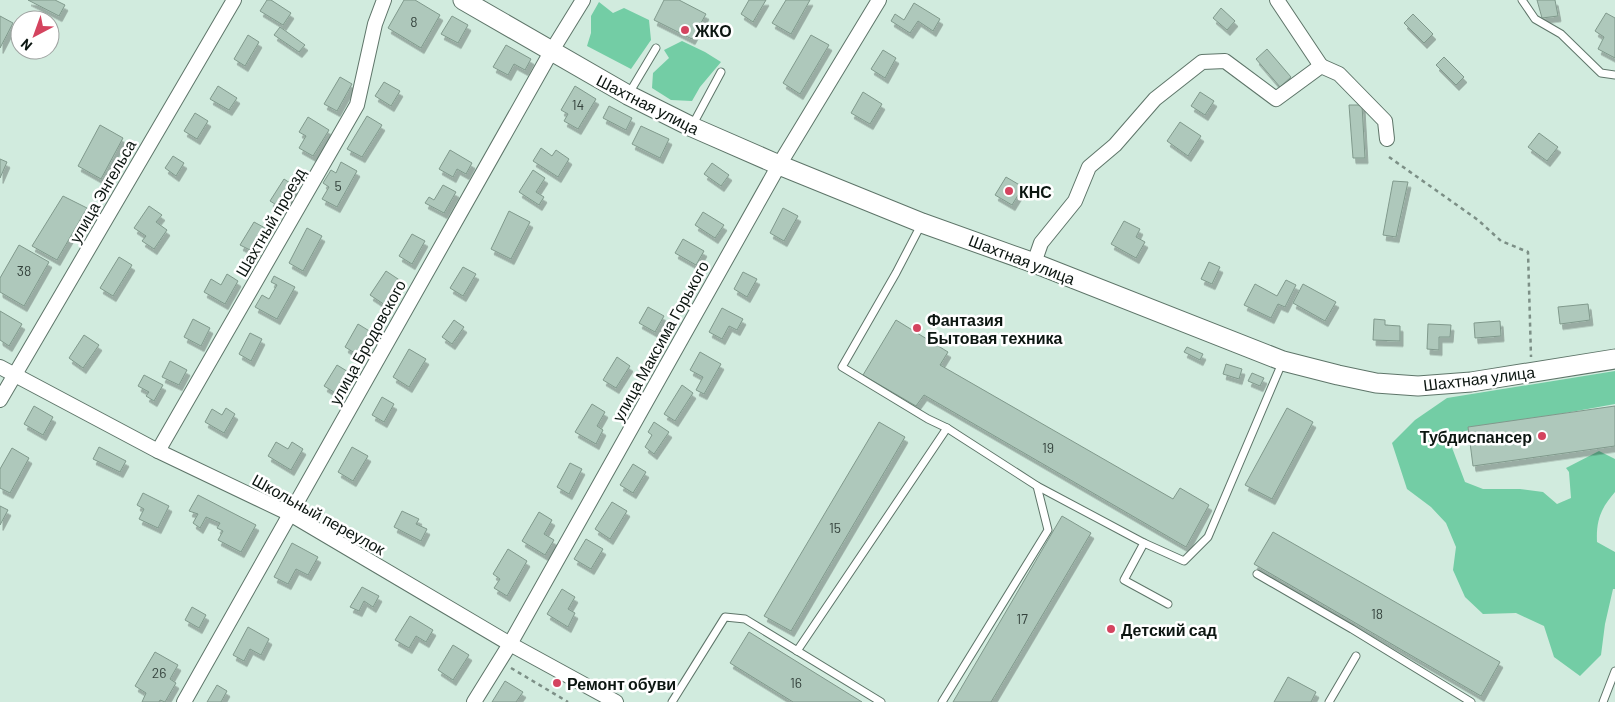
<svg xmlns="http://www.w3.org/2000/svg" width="1615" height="702" viewBox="0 0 1615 702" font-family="Barlow,sans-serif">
  <defs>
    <filter id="shadow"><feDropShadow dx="3" dy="5.5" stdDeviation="0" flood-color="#0004"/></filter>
  </defs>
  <rect width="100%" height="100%" fill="#d1ebde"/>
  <g fill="#73cda5">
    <path d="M599,2l14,11 11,-5 25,12 2,20 -20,29 -44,-23 4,-13v-17z"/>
    <path d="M682,41l23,11 16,10 -21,25 -8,14 -21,-1 -19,-12 1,-15 16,-15 -5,-8z"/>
    <path d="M1615,371v33l-150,27 -14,14 14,37 18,7h37l23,3 14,12 14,-6 -2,-26 -3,-4 33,-17 16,8v33c-14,16 -19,28 -18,50l18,10v37h-2l-8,35 -4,31 -21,21 -26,-19 -10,-31 -28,-13 -33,1 -18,-17 -12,-27 3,-23 -10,-24 -15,-16 -24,-18 -15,-46 23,-23 32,-22z"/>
  </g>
  <g fill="#aec8bb" stroke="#80998c" filter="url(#shadow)">
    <path d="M28,0h27l10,5 -6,11z"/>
    <path d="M267,0h4l20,13 -8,12 -23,-14z"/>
    <path d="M404,0h11l25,15 -19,33 -33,-20z"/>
    <path d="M664,0h15l27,14 -14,25 -38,-19z"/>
    <path d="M749,0h17l-13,22 -12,-8z"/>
    <path d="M786,0h24l-19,34 -19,-11z"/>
    <path d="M1537,0h18l3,16 -16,2z"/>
    <path d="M914,3l26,16 -7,12 -15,-10 -8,12 -19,-12 4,-7 9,6z"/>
    <path d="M1221,8l14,13 -8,9 -14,-12z"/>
    <path d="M1606,13l9,5v40l-17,-9 6,-12 -9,-6z"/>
    <path d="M1413,14l20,20 -9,9 -20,-20z"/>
    <path d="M0,16l13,7 -13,25z"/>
    <path d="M452,16l16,9 -10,18 -17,-9z"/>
    <path d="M280,27l25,18 -6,7 -25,-17z"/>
    <path d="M248,35l11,7 -14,24 -11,-7z"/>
    <path d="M811,35l18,10 -29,49 -17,-11z"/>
    <path d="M506,45l25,14 -6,11 -11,-6 -6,11 -15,-8z"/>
    <path d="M1267,49l24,28 -11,10 -24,-28z"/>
    <path d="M883,50l13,8 -11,20 -14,-9z"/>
    <path d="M1444,57l20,20 -8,8 -20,-20z"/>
    <path d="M340,77l12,7 -15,27 -13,-7z"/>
    <path d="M384,82l16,9 -9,15 -16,-10z"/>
    <path d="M218,86l19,12 -8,12 -19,-11z"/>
    <path d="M575,86l21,13 -18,30 -14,-8 4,-7 -7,-4z"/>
    <path d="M863,92l19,12 -12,20 -19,-11z"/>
    <path d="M1200,92l14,9 -9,14 -14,-9z"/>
    <path d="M1349,105h13l3,53h-12z"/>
    <path d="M609,106l23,12 -6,12 -23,-12z"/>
    <path d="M195,113l13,8 -11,18 -13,-8z"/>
    <path d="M367,116l15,9 -20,32 -15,-8z"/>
    <path d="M308,117l21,13 -16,26 -14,-8 7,-12 -7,-4z"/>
    <path d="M1180,122l21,14 -13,20 -21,-15z"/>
    <path d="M100,125l23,13 -22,41 -23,-13z"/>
    <path d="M641,126l28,13 -9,19 -28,-14z"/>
    <path d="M1539,133l19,14 -11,14 -19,-14z"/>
    <path d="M541,148l11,8 4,-6 13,9 -11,18 -25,-16z"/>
    <path d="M450,150l22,13 -6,11 -9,-5 -4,8 -14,-8z"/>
    <path d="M173,156l11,7 -8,13 -11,-8z"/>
    <path d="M0,159l7,3 -7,16z"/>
    <path d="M341,162l16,9 -20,36 -15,-8 7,-12 -6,-4 8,-13 5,3z"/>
    <path d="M712,163l17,12 -8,11 -17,-12z"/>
    <path d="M533,170l12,8 -9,14 8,5 -5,8 -20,-13z"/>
    <path d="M1006,177l17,10 -11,18 -17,-10z"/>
    <path d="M284,179l12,8 -9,14 6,4 -5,7 -18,-11z"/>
    <path d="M1393,181l15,1 -12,55 -13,-2z"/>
    <path d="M443,185l13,7 -12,21 -19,-10 4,-6 5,3z"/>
    <path d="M63,196l24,12 -30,52 -25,-14z"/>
    <path d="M149,206l13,9 -6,7 11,8 -13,19 -12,-8 4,-5 -12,-8z"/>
    <path d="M783,208l15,8 -14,25 -14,-8z"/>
    <path d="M509,211l21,11 -19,37 -20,-10z"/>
    <path d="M703,212l21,13 -9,13 -20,-13z"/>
    <path d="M1124,221l16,8 -4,8 9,5 -9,16 -25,-14z"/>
    <path d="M254,222l13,7 -13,23 -14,-7z"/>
    <path d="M307,228l15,8 -19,35 -14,-8z"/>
    <path d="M412,234l13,7 -13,23 -13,-8z"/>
    <path d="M683,239l21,12 -8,14 -21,-12z"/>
    <path d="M19,245l30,17 -25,44 -24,-14v-14z"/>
    <path d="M119,257l13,8 -19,31 -13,-8z"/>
    <path d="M1209,262l11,5 -8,17 -11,-5z"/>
    <path d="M463,267l13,7 -13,22 -13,-8z"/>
    <path d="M386,271l15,10 -16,24 -15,-10z"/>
    <path d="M743,272l14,7 -10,18 -13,-8z"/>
    <path d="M227,274l11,7 -13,23 -21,-12 7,-13 10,6z"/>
    <path d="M274,276l21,11 -18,32 -22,-12 7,-12 7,4 8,-14 -6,-3z"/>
    <path d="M1286,280l10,5 -11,22 -7,-3 -7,14 -27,-13 11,-21 22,12z"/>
    <path d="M1303,284l33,18 -11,19 -32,-18z"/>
    <path d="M1588,304l2,16 -30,4 -2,-17z"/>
    <path d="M648,307l16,9 -9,16 -16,-9z"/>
    <path d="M722,308l21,11 -6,11 -8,-4 -7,13 -13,-7z"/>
    <path d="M0,311l22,13 -13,22 -9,-6z"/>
    <path d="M193,319l17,9 -9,18 -17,-9z"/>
    <path d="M1374,319l11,1v5l15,1v15l-27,-1z"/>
    <path d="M454,320l10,7 -12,17 -10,-7z"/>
    <path d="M896,320l52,32 -8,13 233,134 7,-11 29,17 -23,42 -262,-152 -8,11 -53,-31z"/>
    <path d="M1500,321l1,15 -26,2 -1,-15z"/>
    <path d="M358,324l13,8 -13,23 -13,-8z"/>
    <path d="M1428,324l23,1 -1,12h-11v13l-12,-1z"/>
    <path d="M250,333l12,6 -11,22 -12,-7z"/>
    <path d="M84,335l15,10 -16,23 -14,-10z"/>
    <path d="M1187,347l16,7 -3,6 -16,-8z"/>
    <path d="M409,349l17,10 -17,28 -16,-10z"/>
    <path d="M700,352l21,12 -17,30 -8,-4 7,-13 -13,-7z"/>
    <path d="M617,357l13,9 -14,22 -13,-8z"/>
    <path d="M170,361l17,9 -8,15 -17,-8z"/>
    <path d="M1226,364l16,5 -3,10 -16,-5z"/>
    <path d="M337,365l13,8 -13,21 -13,-8z"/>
    <path d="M1252,373l12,5 -4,8 -12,-5z"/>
    <path d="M144,375l19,10 -9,16 -8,-5 3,-4 -11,-6z"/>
    <path d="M682,385l11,8 -18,28 -11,-7z"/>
    <path d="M382,397l12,7 -10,18 -12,-7z"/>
    <path d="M592,404l13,8 -8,14 6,4 -7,14 -21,-12z"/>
    <path d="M34,406l19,11 -10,18 -19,-11z"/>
    <path d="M1615,406v40l-142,20 -5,-39z"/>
    <path d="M226,408l9,6 -11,19 -19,-11 7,-13 10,6z"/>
    <path d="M1287,408l26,14 -41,77 -27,-14z"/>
    <path d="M654,422l15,10 -15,22 -9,-7 7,-12 -4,-3z"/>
    <path d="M879,422l26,15 -114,194 -27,-15z"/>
    <path d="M276,442l12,7 4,-7 11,7 -12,21 -23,-14z"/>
    <path d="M99,447l27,14 -6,11 -27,-13z"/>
    <path d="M352,447l16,9 -15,25 -15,-9z"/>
    <path d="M12,448l17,10 -19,35 -10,-5v-19z"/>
    <path d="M570,463l12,6 -13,25 -12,-7z"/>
    <path d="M633,464l13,8 -13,21 -13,-8z"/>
    <path d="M143,493l26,13 -11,22 -19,-9 5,-10 -7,-4z"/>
    <path d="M198,495l58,30 -15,27 -23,-12 5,-9 -6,-3 3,-5 -14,-6 -6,11 -7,-5 5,-9 -9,-3z"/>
    <path d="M612,502l15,9 -17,28 -15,-10z"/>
    <path d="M0,506l8,4 -8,15z"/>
    <path d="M402,511l17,8 -3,5 11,5 -6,12 -27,-14z"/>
    <path d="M539,512l13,8 -8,14 10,6 -9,15 -23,-14z"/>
    <path d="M1062,516l29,17 -100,169h-38z"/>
    <path d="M1273,532l227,130 -19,34 -227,-132z"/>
    <path d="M586,539l17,10 -12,20 -17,-10z"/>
    <path d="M292,543l26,14 -10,18 -12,-6 -8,15 -14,-7z"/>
    <path d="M508,549l19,12 -20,35 -13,-8 6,-9 -7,-5z"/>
    <path d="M362,587l17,9 -6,11 -9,-6 -5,10 -9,-4z"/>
    <path d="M562,589l13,8 -7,12 7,4 -7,14 -21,-13z"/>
    <path d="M192,607l14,8 -7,13 -14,-8z"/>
    <path d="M410,616l23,14 -7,12 -10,-6 -7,12 -14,-8z"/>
    <path d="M248,627l21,12 -8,16 -11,-6 -6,12 -11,-6z"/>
    <path d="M749,632l113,70h-69l-63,-39z"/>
    <path d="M453,645l16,10 -16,25 -15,-10z"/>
    <path d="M155,652l23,13 -8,14 6,4 -11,19 -5,-2 -1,2h-17l4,-9 -11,-7z"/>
    <path d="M1288,677l28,15 -5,10h-37z"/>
    <path d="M505,681l18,11 -7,10h-24z"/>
    <path d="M217,685l10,6 -6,11h-14z"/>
  </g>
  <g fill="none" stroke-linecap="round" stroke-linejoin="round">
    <defs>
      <g id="lane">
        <path d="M1522,0l13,19 26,15 40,39 14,2"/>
        <path d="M628,95l28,-47"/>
        <path d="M692,126l29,-54"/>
        <path d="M922,223l-26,50 -54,94 86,52 19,9 90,58 107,57 40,18 24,-24 74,-174"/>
        <path d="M1144,543l-20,37 44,24"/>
        <path d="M1257,574l95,55 119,73"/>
        <path d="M797,651l150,-223"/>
        <path d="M672,702l53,-85 20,2 136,83"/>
        <path d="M942,702l106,-172 -11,-44"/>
        <path d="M1329,702l27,-46"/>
        <path d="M1603,702l12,-31"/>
      </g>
      <g id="street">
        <path d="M1277,0l44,66"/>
        <path d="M1321,66l18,8 46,47 2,18"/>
        <path d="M1034,263l7,-20 34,-42 14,-34 26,-22 40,-46 47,-37 23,-1 51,38 45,-33"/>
        <path d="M0,367l158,84 132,63 220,130 106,58"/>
        <path d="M0,400l234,-400"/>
        <path d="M158,451l199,-346 18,-81 9,-24"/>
        <path d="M184,702l367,-650 32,-52"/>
        <path d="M474,702l36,-58 269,-479 100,-165"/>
      </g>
      <path id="secondary" d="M463,0l165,95 64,32 87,38 143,58 112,40 249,98 55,14 38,8 42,3 53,-4 144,-23"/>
    </defs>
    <use href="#lane" stroke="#5e7569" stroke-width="9"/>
    <use href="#street" stroke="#5e7569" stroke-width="16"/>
    <use href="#secondary" stroke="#5e7569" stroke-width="21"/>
    <g stroke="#7c8f86" stroke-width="2.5" stroke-dasharray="4 4" stroke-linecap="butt">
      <path d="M1389,157l89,63 23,21 27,11 3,105"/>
      <path d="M511,668l57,34"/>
    </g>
    <use href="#lane" stroke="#fff" stroke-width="7"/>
    <use href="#street" stroke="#fff" stroke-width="14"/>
    <use href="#secondary" stroke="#fff" stroke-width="19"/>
  </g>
  <g fill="#d4445f" stroke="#fff" stroke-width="2">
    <circle cx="685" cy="30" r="5"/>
    <circle cx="1009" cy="191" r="5"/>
    <circle cx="917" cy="328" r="5"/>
    <circle cx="1542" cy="436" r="5"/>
    <circle cx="1111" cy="629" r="5"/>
    <circle cx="557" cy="683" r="5"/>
  </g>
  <g text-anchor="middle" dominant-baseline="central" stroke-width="5" stroke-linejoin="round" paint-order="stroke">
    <g font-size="14" fill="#34423c">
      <text x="414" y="21">8</text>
      <text x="578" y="104">14</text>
      <text x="338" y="185">5</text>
      <text x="24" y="270">38</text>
      <text x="1048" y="447">19</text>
      <text x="835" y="527">15</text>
      <text x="1377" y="613">18</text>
      <text x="1022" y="618">17</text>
      <text x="159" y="672">26</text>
      <text x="796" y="682">16</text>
    </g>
    <g font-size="16" font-weight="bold" fill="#0c1611" stroke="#fff" text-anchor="start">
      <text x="695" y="30">ЖКО</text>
      <text x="1019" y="191">КНС</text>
      <text x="927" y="319">Фантазия<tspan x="927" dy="18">Бытовая техника</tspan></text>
      <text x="1532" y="436" text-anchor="end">Тубдиспансер</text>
      <text x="1121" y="629">Детский сад</text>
      <text x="567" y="683">Ремонт обуви</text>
    </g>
    <g font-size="16" fill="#0c1611" stroke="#fff">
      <text transform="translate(648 104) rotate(27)">Шахтная улица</text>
      <text transform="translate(102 191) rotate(-60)">улица Энгельса</text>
      <text transform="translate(270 222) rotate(-60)">Шахтный проезд</text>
      <text transform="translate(1022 259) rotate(21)">Шахтная улица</text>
      <text transform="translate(660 341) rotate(-61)">улица Максима Горького</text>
      <text transform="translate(367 342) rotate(-61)">улица Бродовского</text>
      <text transform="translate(1479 378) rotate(-7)">Шахтная улица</text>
      <text transform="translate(319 514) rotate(29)">Школьный переулок</text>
    </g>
  </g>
  <g transform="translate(35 35) rotate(221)"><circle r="24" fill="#ffffff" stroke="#9ea2a0"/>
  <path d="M0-4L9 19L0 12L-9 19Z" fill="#d4445f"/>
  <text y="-8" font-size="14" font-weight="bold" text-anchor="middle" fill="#0c1611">N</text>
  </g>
</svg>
